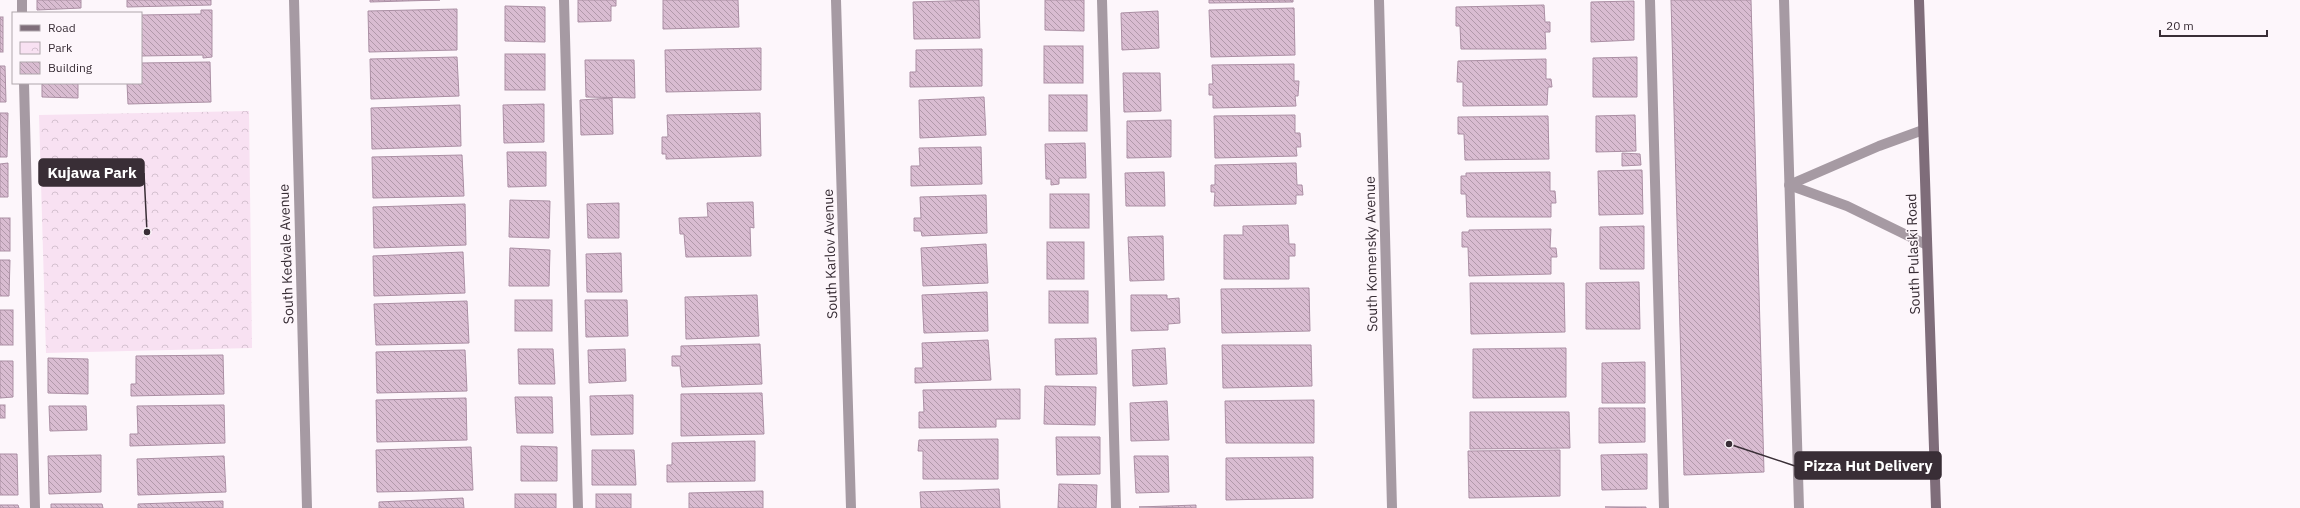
<svg xmlns="http://www.w3.org/2000/svg" width="2300" height="508" viewBox="0 0 2300 508" font-family="'IBM Plex Sans',sans-serif">
  <defs>
    <pattern id="park-crowns" width="20" height="18" patternUnits="userSpaceOnUse"><rect width="20" height="18" fill="#f8e1f2"/><path d="M2 6a3 3 0 1 1 6 0M12 15a3 3 0 1 1 6 0" fill="none" stroke="#d5c1d0"/></pattern>
    <pattern id="building-back-hatch" width="6" height="6" patternUnits="userSpaceOnUse"><rect width="6" height="6" fill="#d9bcd1"/><path d="M-1 5l2 2M0 0l6 6M5-1l2 2" fill="none" stroke="#b199aa"/></pattern>
  </defs>
  <rect width="100%" height="100%" fill="#fdf6fb"/>
  <path fill="url(#park-crowns)" d="M249,111l3,237 -206,5 -7,-238z"/>
  <g fill="url(#building-back-hatch)" stroke="#ab8fa4">
    <path d="M37,0h44v8l-44,2z"/>
    <path d="M127,0h84v5l-84,2z"/>
    <path d="M370,0h70l-70,2z"/>
    <path d="M578,0h38v6h-5v15l-33,1z"/>
    <path d="M663,0h75l1,27 -76,2z"/>
    <path d="M979,0l1,38 -66,1 -1,-37z"/>
    <path d="M1045,0h39v31l-39,-1z"/>
    <path d="M1209,0h84v2l-84,1z"/>
    <path d="M1671,0h80l13,472 -80,3z"/>
    <path d="M1634,1v39l-43,2v-40z"/>
    <path d="M1544,5l1,17h5v10h-5l1,17h-85l-1,-23h-4v-19z"/>
    <path d="M505,6l40,1v35l-40,-1z"/>
    <path d="M1294,8l1,47 -84,2 -2,-47z"/>
    <path d="M457,9v41l-88,2 -1,-41z"/>
    <path d="M201,10h11v47l-9,1v-3l-62,1v-41l60,-1z"/>
    <path d="M1158,11l1,37 -37,2 -1,-37z"/>
    <rect x="0" y="17" width="3" height="35"/>
    <rect x="1044" y="46" width="39" height="37"/>
    <path d="M761,48v42l-95,2 -1,-42z"/>
    <path d="M982,49v37l-72,1v-15h6v-22z"/>
    <rect x="505" y="54" width="40" height="36"/>
    <path d="M457,57l2,39 -88,3 -1,-40z"/>
    <path d="M1637,57v40h-44v-39z"/>
    <path d="M1546,59v20h5l1,8h-4l-1,18 -84,1v-24h-6l1,-21z"/>
    <path d="M585,60h49l1,38 -49,-1z"/>
    <path d="M210,62l1,40 -83,2 -1,-21h14v-20z"/>
    <path d="M1294,64v17h5l-1,15h-3l1,10 -83,2v-13h-4v-11h4l-1,-19z"/>
    <path d="M0,66h5l1,36h-6z"/>
    <path d="M1123,73h37l1,38 -37,1z"/>
    <path d="M42,83h36v15l-36,-1z"/>
    <rect x="1049" y="95" width="38" height="36"/>
    <path d="M984,97l2,38 -66,3 -1,-38z"/>
    <path d="M612,98l1,36 -32,1 -1,-35z"/>
    <path d="M544,104v38l-40,1 -1,-38z"/>
    <path d="M460,105l1,41 -89,3 -1,-41z"/>
    <path d="M0,113h8l-1,44h-7z"/>
    <path d="M760,113l1,43 -95,3v-5h-4v-17h6l-1,-22z"/>
    <path d="M1295,115v18h5l1,14h-5l1,9 -82,2 -1,-42z"/>
    <path d="M1635,115l1,36 -40,1v-36z"/>
    <path d="M1548,116l1,43 -84,1 -1,-26h-6v-17z"/>
    <path d="M1171,120v37l-44,1v-37z"/>
    <path d="M1085,143l1,35h-27v6l-8,1v-6h-5l-1,-35z"/>
    <path d="M981,147l1,37 -71,2v-20h9l-1,-18z"/>
    <path d="M507,152h39v34l-38,1z"/>
    <path d="M1622,153l18,1 1,11 -19,1z"/>
    <path d="M462,155l2,41 -91,2 -1,-41z"/>
    <path d="M8,163v34h-8v-33z"/>
    <path d="M1296,163l1,22h5l1,10h-7v9l-82,2 1,-14h-4v-7h4v-20z"/>
    <path d="M1642,170l1,44 -44,1 -1,-44z"/>
    <path d="M1164,172l1,34h-39l-1,-33z"/>
    <path d="M1550,172v19h5l1,12h-5v14h-84l-1,-23h-5v-18h5v-3z"/>
    <rect x="1050" y="194" width="39" height="34"/>
    <path d="M986,195l1,38 -65,3 -1,-5h-7v-13h7l-1,-21z"/>
    <path d="M510,200l40,1 -1,37 -40,-1z"/>
    <path d="M753,202l1,26 -4,-1 1,29 -65,1 -2,-23h-4l-1,-16 29,-1 -1,-14z"/>
    <path d="M619,203v35h-31l-1,-34z"/>
    <path d="M465,204l1,41 -92,3 -1,-41z"/>
    <rect x="0" y="218" width="10" height="33"/>
    <path d="M1288,225l1,19h6v12h-6v23h-65v-44h19v-9z"/>
    <path d="M1644,226v43h-44v-42z"/>
    <path d="M1551,229l-1,19h6l1,9h-6v17l-82,2 -1,-29h-6v-15h7v-2z"/>
    <path d="M1163,236l1,44 -34,1 -2,-44z"/>
    <rect x="1047" y="242" width="37" height="37"/>
    <path d="M986,244l2,39 -65,3 -2,-38z"/>
    <path d="M510,248l40,2 -1,36h-40z"/>
    <path d="M463,252l2,41 -91,3 -1,-40z"/>
    <path d="M621,253l1,39h-35l-1,-38z"/>
    <path d="M0,260h10l-1,36h-9z"/>
    <path d="M1639,282l1,47h-54v-46z"/>
    <path d="M1470,283h94l1,49 -94,2z"/>
    <path d="M1309,288l1,43 -88,2 -1,-44z"/>
    <rect x="1049" y="291" width="39" height="32"/>
    <path d="M987,292l1,39 -64,2 -2,-38z"/>
    <path d="M757,295l2,41 -73,3 -1,-42z"/>
    <path d="M1131,295h36v4l12,-1 1,25 -12,1v6l-37,1z"/>
    <rect x="515" y="300" width="37" height="31"/>
    <path d="M585,300h42l1,36 -42,1z"/>
    <path d="M467,301l2,42 -93,2 -2,-41z"/>
    <rect x="0" y="310" width="13" height="35"/>
    <path d="M1096,338l1,36 -41,1 -1,-36z"/>
    <path d="M988,340l3,40 -76,3v-15h8l-1,-25z"/>
    <path d="M760,344l2,40 -80,3 -2,-21h-8v-10h9v-10z"/>
    <path d="M1222,345h89l1,41 -89,2z"/>
    <path d="M1165,348l2,36 -34,2 -1,-36z"/>
    <path d="M1566,348v49l-93,1v-49z"/>
    <path d="M518,349h35l2,35h-36z"/>
    <path d="M625,349l1,32 -37,2 -1,-33z"/>
    <path d="M465,350l2,41 -90,2 -1,-41z"/>
    <path d="M223,355l1,39 -93,2v-12h5v-28z"/>
    <path d="M48,358l40,1v35l-40,-1z"/>
    <path d="M0,361h13v36l-13,1z"/>
    <path d="M1645,362v41h-43v-40z"/>
    <path d="M1045,386l51,1 -1,38 -51,-1z"/>
    <path d="M1020,389v30h-24v8l-77,1v-16h5l-1,-22z"/>
    <path d="M762,393l2,41 -83,2v-42z"/>
    <path d="M633,395v39l-42,1 -1,-39z"/>
    <path d="M515,397h37l1,36h-36z"/>
    <path d="M466,398l1,42 -90,2 -1,-42z"/>
    <path d="M1314,400v43h-88l-1,-42z"/>
    <path d="M1167,401l2,39 -38,1 -1,-38z"/>
    <rect x="0" y="405" width="5" height="13"/>
    <path d="M224,405l1,38 -95,3v-12h8l-1,-28z"/>
    <path d="M49,406h37l1,24 -37,1z"/>
    <path d="M1599,408h46v34l-46,1z"/>
    <path d="M1470,412h99l1,36 -100,1z"/>
    <path d="M1056,437h44v37l-43,1z"/>
    <path d="M998,439v40h-75v-28h-5l1,-11z"/>
    <path d="M755,441v40l-88,1v-17h5v-22z"/>
    <path d="M521,446l36,1v34h-36z"/>
    <path d="M471,447l2,43 -96,2 -1,-42z"/>
    <path d="M592,450h42l2,35h-44z"/>
    <path d="M1560,450v46l-91,2 -1,-47z"/>
    <path d="M0,454h17l1,41h-18z"/>
    <path d="M1647,454v35l-45,1 -1,-35z"/>
    <path d="M101,455v37l-52,2 -1,-38z"/>
    <path d="M224,456l2,36 -88,3 -1,-36z"/>
    <path d="M1134,456h34l1,36 -33,1z"/>
    <path d="M1313,457v41l-87,2v-42z"/>
    <path d="M1059,484l38,1 -1,23h-38z"/>
    <path d="M999,489l1,19h-79l-1,-16z"/>
    <path d="M763,491v17h-74v-15z"/>
    <rect x="515" y="494" width="41" height="14"/>
    <rect x="596" y="494" width="35" height="14"/>
    <path d="M463,498l1,10h-85v-6z"/>
    <path d="M223,501v7h-85v-4z"/>
    <path d="M51,504h51l1,4h-52z"/>
    <path d="M0,505h18l1,3h-19z"/>
    <path d="M1196,505v3l-57,-1z"/>
    <path d="M1605,507h41v1z"/>
  </g>
  <g fill="none" stroke-linecap="round" stroke-linejoin="round">
    <g stroke="#a69aa3" stroke-width="10">
      <path d="M22,0v13"/>
      <path d="M564,0l14,508"/>
      <path d="M1102,0l14,508"/>
      <path d="M1650,0l14,508"/>
      <path d="M1784,0l15,508"/>
      <path d="M24,83l11,425"/>
      <path d="M1923,130l-44,16 -90,39 58,21 80,39"/>
    </g>
    <g stroke="#a69aa3" stroke-width="10">
      <path d="M294,0l13,508"/>
      <path d="M836,0l15,508"/>
      <path d="M1379,0l13,508"/>
    </g>
    <path stroke="#7f6d7a" stroke-width="10" d="M1919,0l17,508"/>
  </g>
  <g text-anchor="middle" dominant-baseline="central" stroke-width="3" stroke-linejoin="round" paint-order="stroke">
    <g font-size="14" fill="#392e36" stroke="#fdf6fb">
      <text transform="translate(286 254) rotate(-92)">South Kedvale Avenue</text>
      <text transform="translate(830 254) rotate(-92)">South Karlov Avenue</text>
      <text transform="translate(1371 254) rotate(-91)">South Komensky Avenue</text>
      <text transform="translate(1913 254) rotate(-92)">South Pulaski Road</text>
    </g>
  </g>
  <path fill="none" stroke="#392e36" stroke-width="1.5" d="M147 232L144 173M1729 444L1795 466"/>
  <g fill="#392e36" stroke="#fdf6fb" stroke-width="1.5">
    <circle cx="147" cy="232" r="4"/>
    <circle cx="1729" cy="444" r="4"/>
  </g>
  <g fill="#392e36" stroke="#392e36" stroke-width="1.5">
    <rect x="39" y="159" width="105" height="27" rx="4"/>
    <rect x="1795" y="452" width="146" height="27" rx="4"/>
  </g>
  <g font-size="15" text-anchor="middle" font-weight="bold" fill="#fff">
    <text x="92" y="178">Kujawa Park</text>
    <text x="1868" y="471">Pizza Hut Delivery</text>
  </g>
  <rect x="12" y="12" width="130" height="72" fill="#fdf6fb" stroke="#afa6ac"/>
  <rect x="20" y="25" width="20" height="6" fill="#7f6d7a" stroke="#afa6ac"/>
  <text x="48" y="32" font-size="12" fill="#392e36">Road</text>
  <rect x="20" y="42" width="20" height="12" fill="url(#park-crowns)" stroke="#afa6ac"/>
  <text x="48" y="52" font-size="12" fill="#392e36">Park</text>
  <rect x="20" y="62" width="20" height="12" fill="url(#building-back-hatch)" stroke="#afa6ac"/>
  <text x="48" y="72" font-size="12" fill="#392e36">Building</text>
  <path d="M2160 30v6h107v-6" fill="none" stroke="#392e36" stroke-width="2"/>
  <text x="2166" y="30" font-size="12" fill="#392e36" stroke="#fdf6fb" stroke-width="3" paint-order="stroke">20 m</text>
</svg>
